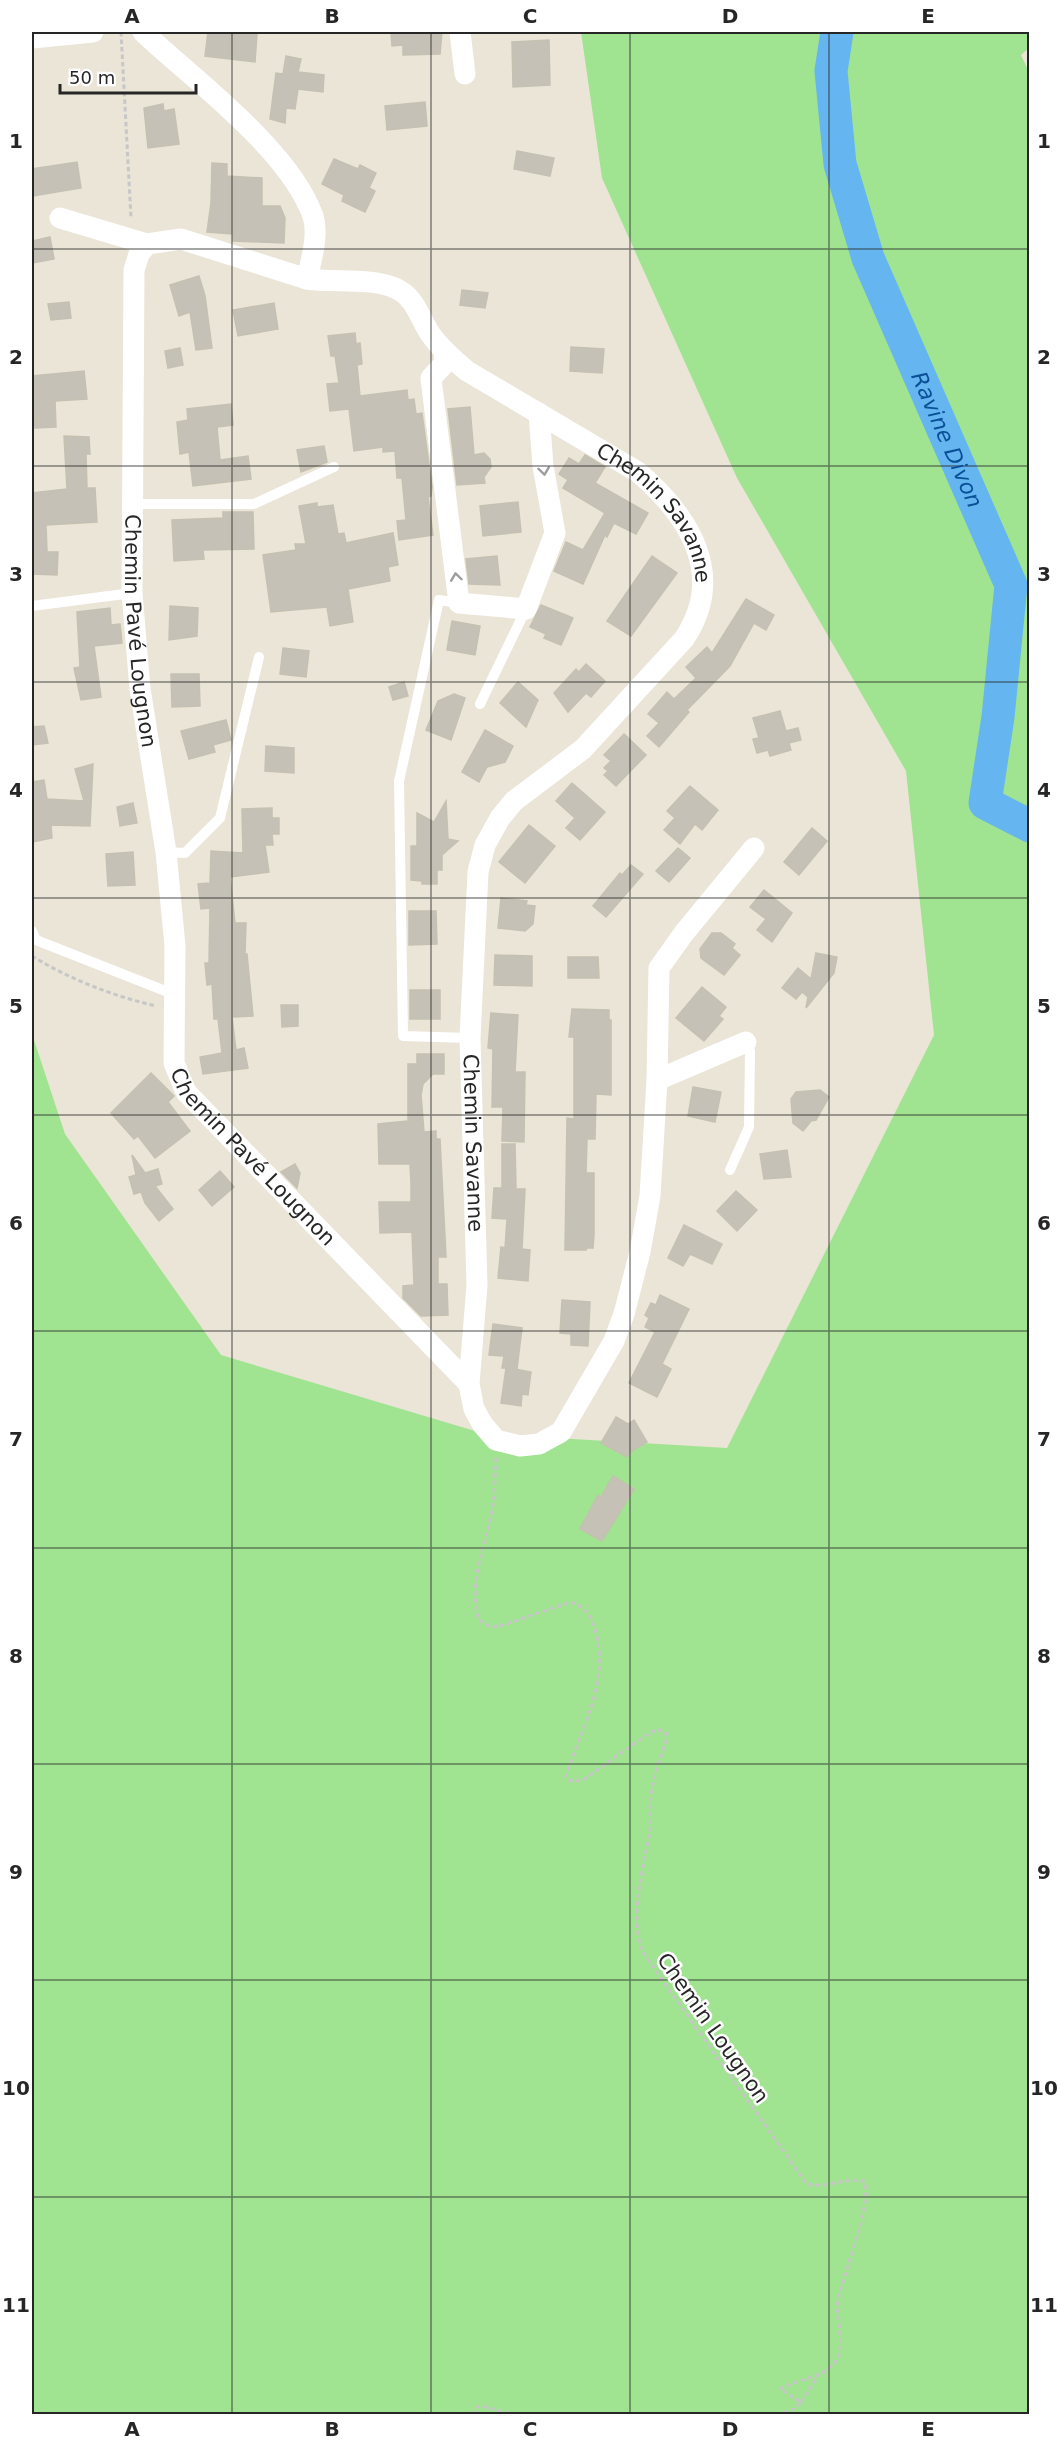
<svg xmlns="http://www.w3.org/2000/svg" width="1061" height="2446" viewBox="0 0 1061 2446" font-family="'DejaVu Sans',sans-serif">
  <rect width="100%" height="100%" fill="#eae5d7"/>
  <path fill="#a0e391" d="M581,32h448v16l-8,7 9,19 -1,2340h-997v-1380l33,100 156,221 264,79 242,14 207,-413 -28,-264 -169,-293 -135,-300z"/>
  <g fill="none" stroke-linecap="round" stroke-linejoin="round">
    <path stroke="#65b5f0" stroke-width="5" d="M835,32l1,1"/>
    <path stroke="#65b5f0" stroke-width="33" id="s1" d="M837,32l-6,39 9,93 28,94 143,327 -13,132 -13,86 45,23"/>
  </g>
  <g fill="#c5c1b7" stroke="#c5c1b1" stroke-width="1.5">
    <path d="M208,32l49,2 -2,28 -50,-6z"/>
    <path d="M391,32h51l-2,22 -37,1v-10l-11,1z"/>
    <path d="M549,40l1,45 -37,2 -1,-45z"/>
    <path d="M286,56l15,3 -3,13 26,3 -1,17 -25,-3 -3,20 -9,-1 -1,15 -15,-4 6,-46 7,1z"/>
    <path d="M425,102l2,24 -40,4 -2,-24z"/>
    <path d="M163,104l1,7 10,-2 5,35 -31,4 -4,-40z"/>
    <path d="M517,151l37,7 -4,18 -36,-7z"/>
    <path d="M334,159l24,10 2,-4 16,8 -7,15 6,3 -10,21 -23,-11 2,-6 -22,-11z"/>
    <path d="M77,162l4,26 -49,8v-27z"/>
    <path d="M212,163l15,1v12l35,2v28h18l5,12 -1,25 -51,-2v-7l-26,-2 4,-29z"/>
    <path d="M50,237l4,22 -22,4v-22z"/>
    <path d="M199,276l6,20 7,52 -16,2 -6,-38 -11,4 -9,-31z"/>
    <path d="M462,290l26,3 -3,15 -25,-3z"/>
    <path d="M69,302l2,16 -20,2 -3,-16z"/>
    <path d="M274,303l4,26 -40,7 -5,-26z"/>
    <path d="M355,333l1,11 4,-1 2,21 -5,1 3,31 47,-6 1,10 6,-1 2,15 6,-1 10,74 -1,9 -3,1 5,38 -34,5 -2,-19 9,-1 -4,-42h-5l-2,-27 -12,1v-5l-29,4 -5,-42 -19,2 -3,-27 12,-1 -4,-27h-4l-3,-20z"/>
    <path d="M571,347l33,2 -2,24 -32,-2z"/>
    <path d="M180,348l3,17 -15,3 -3,-17z"/>
    <path d="M84,371l3,28 -32,2 1,26 -21,1 -3,-52z"/>
    <path d="M231,404l2,21 -16,2 3,33 28,-4 3,23 -58,7 -4,-34 -9,2 -3,-32 11,-2 -1,-11z"/>
    <path d="M470,407l4,48 10,-2 6,6 1,8 -7,10 1,6 -28,2 -9,-76z"/>
    <path d="M64,436l25,1 1,17h-4l1,34h8l2,34 -51,3 1,27h11l-1,23 -25,-1v-81l35,-4z"/>
    <path d="M324,446l3,16 -26,10 -4,-22z"/>
    <path d="M585,455l20,12 -10,16 53,30 -12,21 -22,-11 -7,14 -2,-2 -22,49 -29,-13 12,-29 17,8 22,-37 -42,-25 5,-8 -9,-6 10,-16 10,6z"/>
    <path d="M518,502l3,30 -38,4 -3,-30z"/>
    <path d="M317,503v4l16,-2 5,29 6,-1 2,10 47,-10 5,32 -10,2 2,14 -42,8 5,33 -23,4 -3,-19 -56,5 -8,-57 33,-5 -1,-6h11l-7,-38z"/>
    <path d="M223,512h30l1,37 -51,1 1,9 -30,2 -2,-41 51,-2z"/>
    <path d="M497,556l3,29 -31,-1 -3,-25z"/>
    <path d="M652,556l25,17 -46,63 -24,-15z"/>
    <path d="M746,599l28,16 -8,15 -12,-7 -24,43 -43,44 2,2 -30,35 -12,-11 12,-13 -11,-9 19,-22 7,7 22,-21 -10,-11 21,-20 5,6z"/>
    <path d="M541,605l32,13 -12,27 -17,-7 2,-4 -16,-7z"/>
    <path d="M170,606l28,2 -1,28 -28,4z"/>
    <path d="M110,608l1,17 9,-1 2,19 -28,3 7,51 -20,3 -7,-32 6,-1 -3,-55z"/>
    <path d="M452,621l28,5 -5,29 -28,-5z"/>
    <path d="M283,648l26,3 -3,26 -26,-3z"/>
    <path d="M586,664l19,17 -14,16 -5,-4 -18,19 -14,-19 22,-24 3,3z"/>
    <path d="M171,674h28l1,32 -28,1z"/>
    <path d="M404,682l4,14 -15,4 -4,-13z"/>
    <path d="M518,682l20,18 -12,27 -26,-24z"/>
    <path d="M454,694l11,4 -14,42 -25,-10 12,-29z"/>
    <path d="M780,711l6,20 12,-3 3,12 -12,3 2,7 -21,6 -2,-6 -11,3 -4,-14 6,-1 -6,-20z"/>
    <path d="M226,720l5,20 -18,5 2,7 -26,7 -8,-28z"/>
    <path d="M44,726l4,17 -16,2v-18z"/>
    <path d="M485,730l28,16 -8,16 -18,5 -8,15 -17,-10z"/>
    <path d="M624,734l22,21 -30,31 -12,-11 4,-4 -4,-3 7,-7 -7,-6z"/>
    <path d="M266,746l28,2v25l-29,-2z"/>
    <path d="M93,764l-3,62 -39,-1 1,13 -20,4v-60l12,-2 3,19 37,2 -9,-32z"/>
    <path d="M572,783l33,29 -25,28 -14,-12 9,-10 -19,-17z"/>
    <path d="M690,786l28,24 -16,20 -7,-6 -15,20 -16,-14 11,-12 -8,-7z"/>
    <path d="M446,801l2,38 10,2 -16,14v15h-5v14h-15v-3l-11,-1v-34h6v-33l17,9z"/>
    <path d="M133,803l4,20 -17,3 -3,-19z"/>
    <path d="M272,808v10h7v16h-7l1,11h-8l4,27 -39,5 5,46h11l-1,31h2l6,62 -21,1 4,33 8,-2 4,20 -45,6 -3,-17 22,-4 -4,-34h-4l-2,-35 -5,1 -2,-22h4l1,-55 -9,1 -3,-25 12,-1 1,-32 32,2 -1,-44z"/>
    <path d="M529,825l26,21 -30,37 -26,-21z"/>
    <path d="M812,828l15,13 -28,34 -15,-13z"/>
    <path d="M678,848l12,10 -21,24 -13,-11z"/>
    <path d="M133,852l2,33 -27,1 -2,-32z"/>
    <path d="M631,865l12,9 -37,43 -13,-11 27,-33 2,2z"/>
    <path d="M764,890l28,23 -20,29 -15,-12 9,-11 -16,-12z"/>
    <path d="M501,898l26,3 -1,4 9,1 -2,18 -8,7 -27,-3z"/>
    <path d="M409,911h27l1,33 -28,1z"/>
    <path d="M712,933h9l14,11 -3,4 8,7 -16,20 -23,-17 -1,-9z"/>
    <path d="M816,953l21,4 -3,16 -28,35 2,-11 -6,-5 -6,7 -14,-11 16,-20 13,11z"/>
    <path d="M495,955l37,1v30l-38,-1z"/>
    <path d="M568,957h30l1,21h-31z"/>
    <path d="M702,987l24,20 -7,9 4,3 -19,22 -28,-23z"/>
    <rect x="410" y="990" width="30" height="29"/>
    <path d="M281,1005h17v21l-16,1z"/>
    <path d="M572,1009l37,1v10h2v75l-15,-1 -1,45h-8l-1,34h8v62l-1,13h-6l-1,2h-21l2,-132 7,1v-82h-5z"/>
    <path d="M491,1013l27,2 -3,57h10l-1,70 -22,-1 1,-34h-11l1,-58 -5,-1z"/>
    <path d="M417,1054h27v20h-11l-10,10 -2,11 3,37 12,-1v8h4l6,118h-8v27h9l1,31 -27,1 -18,-18v-12l11,-1 -2,-53 -32,1 -1,-31h32v-20l-1,-18h-31l-1,-40 30,-3v-57h9z"/>
    <path d="M151,1073l23,23 -6,6 22,29 -35,27 -17,-22 -4,3 -23,-26z"/>
    <path d="M693,1087l28,5 -6,30 -27,-6z"/>
    <path d="M820,1090l9,7 -13,23 -5,1 -8,10 -10,-8 -2,-24 5,-7z"/>
    <path d="M502,1144h13l1,45h9l-3,60 8,1 -2,31 -30,-3 3,-31 4,1 2,-29 -15,-1 2,-30h8z"/>
    <path d="M787,1150l4,27 -27,2 -4,-25z"/>
    <path d="M132,1155l13,18 13,-4 4,15 -7,2 18,23 -14,12 -14,-18 -4,-11 -7,2 -5,-17 7,-2z"/>
    <path d="M295,1164l5,9 -3,15 -16,-16z"/>
    <path d="M220,1171l14,16 -22,19 -13,-16z"/>
    <path d="M736,1191l21,19 -20,21 -20,-20z"/>
    <path d="M684,1225l38,19 -10,20 -22,-10 -7,12 -15,-8z"/>
    <path d="M660,1295l29,14 -27,55 9,5 -14,28 -28,-14 26,-51 -10,-5 4,-9 -4,-3 6,-12 5,2z"/>
    <path d="M562,1300l28,2 -2,44 -17,-1v-11l-11,-1z"/>
    <path d="M493,1324l29,4 -5,41h-2l16,3 -3,23 -6,-1 -1,12 -20,-3 5,-35h-4l2,-12 -15,-1z"/>
    <path d="M616,1417l12,7 6,-4 13,22 -17,10 -3,5 -26,-14z"/>
    <path d="M613,1476l21,13 -32,52 -22,-12 18,-34 3,2z"/>
  </g>
  <g fill="none" stroke-linecap="round" stroke-linejoin="round">
    <g stroke="#c7c7c7" stroke-width="3" stroke-dasharray="4.5 3" stroke-linecap="butt">
      <path d="M121,32l10,186"/>
      <path d="M32,956c37,23 81,40 124,50"/>
      <path d="M496,1458c-1,16 -1,32 -3,47 -6,39 -26,75 -14,115l12,7 9,-1 71,-24c15,5 21,15 25,31 13,52 -15,94 -30,144l5,4 12,-1 68,-48 8,-2 6,2 2,6c-6,20 -14,37 -16,58 -2,14 1,28 -2,41 -7,35 -19,80 -7,114l164,232c18,8 41,-8 59,-1 6,24 -21,91 -27,118 -3,18 8,44 -1,59 -11,19 -40,20 -57,30l21,13c-10,13 -26,12 -41,12"/>
      <path d="M801,2402l18,-28"/>
      <path d="M478,2414l-3,-2 2,-5 5,-1 30,8"/>
    </g>
    <g stroke="#fff" stroke-width="10">
      <path d="M133,504h121l80,-37"/>
      <path d="M459,603l-20,-3 -40,181 4,255 67,2"/>
      <path d="M32,606l100,-13"/>
      <path d="M480,704l46,-95"/>
      <path d="M166,852l19,1 35,-35 39,-161"/>
      <path d="M32,931l4,9 137,54"/>
      <path d="M730,1170l19,-43 1,-76 -4,-9"/>
    </g>
    <g stroke="#fff" stroke-width="21">
      <path id="s2" d="M143,32c51,48 146,117 170,184 6,19 -2,44 -6,63l-126,-40 -34,5 -8,10 -5,16 -2,323 8,96 26,163 9,94 -1,117 12,29 283,292"/>
      <path d="M460,32l5,42"/>
      <path d="M32,38l61,-6"/>
      <path d="M60,218l87,26"/>
      <path id="s3" d="M307,279c27,4 61,-2 88,9 21,9 24,30 36,47 10,14 23,25 36,36l171,101c51,44 89,103 46,167l-101,110 -69,52 -14,17 -15,27 -7,27 -8,166 7,247 -8,99 5,25 9,16 13,15 24,6 19,-2 22,-12 53,-91 10,-27 16,-62 10,-56 7,-116 2,-112 25,-35 70,-85"/>
      <path d="M444,351l1,12 -14,15 1,9 27,216 67,6 29,-76 -12,-67 -4,-53"/>
      <path d="M657,1080l89,-38"/>
    </g>
  </g>
  <defs><path id="oneway-chevron" d="M-2-3.5L2.5 0L-2 3.5" fill="none" stroke-width="1.6" stroke-linecap="round" stroke-linejoin="round" transform="scale(1.5)"/></defs>
  <g stroke="#9d9d9d">
    <use href="#oneway-chevron" transform="translate(544 471) rotate(82)"/>
    <use href="#oneway-chevron" transform="translate(456 577) rotate(-98)"/>
  </g>
  <path fill="none" stroke="#262626" stroke-width="1.5" stroke-opacity="0.55" d="M232,32v2382M431,32v2382M630,32v2382M829,32v2382M32,249h998M32,466h998M32,682h998M32,898h998M32,1115h998M32,1331h998M32,1548h998M32,1764h998M32,1980h998M32,2197h998"/>
  <g text-anchor="middle" dominant-baseline="central" stroke-width="5" stroke-linejoin="round" paint-order="stroke">
    <g font-size="21" fill="#262626" stroke="#fff">
      <text stroke="none"><textPath href="#s3" startOffset="442">Chemin Savanne</textPath></text>
      <text stroke="none"><textPath href="#s2" startOffset="874">Chemin Pavé Lougnon</textPath></text>
      <text stroke="none"><textPath href="#s3" startOffset="1179">Chemin Savanne</textPath></text>
      <text stroke="none"><textPath href="#s2" startOffset="1432">Chemin Pavé Lougnon</textPath></text>
      <text transform="translate(713 2028) rotate(55)">Chemin Lougnon</text>
    </g>
    <g font-size="22" font-style="italic" fill="#0a5097" stroke="#fff">
      <text stroke="none"><textPath href="#s1" startOffset="429">Ravine Divon</textPath></text>
    </g>
  </g>
  <rect width="1061" height="2446" fill="none" stroke="#ffffff" stroke-width="66"/>
  <path d="M60 84v9h136v-9" fill="none" stroke="#262626" stroke-width="3"/>
  <text x="69" y="84" font-size="18" fill="#262626" stroke="#ffffff" stroke-width="4.5" paint-order="stroke">50 m</text>
  <rect x="33" y="33" width="995" height="2380" fill="none" stroke="#262626" stroke-width="2"/>
  <g font-size="20" text-anchor="middle" font-weight="bold" fill="#262626">
    <text x="132" y="23">A</text>
    <text x="332" y="23">B</text>
    <text x="530" y="23">C</text>
    <text x="730" y="23">D</text>
    <text x="928" y="23">E</text>
    <text x="16" y="148">1</text>
    <text x="1044" y="148">1</text>
    <text x="16" y="364">2</text>
    <text x="1044" y="364">2</text>
    <text x="16" y="581">3</text>
    <text x="1044" y="581">3</text>
    <text x="16" y="797">4</text>
    <text x="1044" y="797">4</text>
    <text x="16" y="1013">5</text>
    <text x="1044" y="1013">5</text>
    <text x="16" y="1230">6</text>
    <text x="1044" y="1230">6</text>
    <text x="16" y="1446">7</text>
    <text x="1044" y="1446">7</text>
    <text x="16" y="1663">8</text>
    <text x="1044" y="1663">8</text>
    <text x="16" y="1879">9</text>
    <text x="1044" y="1879">9</text>
    <text x="16" y="2095">10</text>
    <text x="1044" y="2095">10</text>
    <text x="16" y="2312">11</text>
    <text x="1044" y="2312">11</text>
    <text x="132" y="2436">A</text>
    <text x="332" y="2436">B</text>
    <text x="530" y="2436">C</text>
    <text x="730" y="2436">D</text>
    <text x="928" y="2436">E</text>
  </g>
</svg>
